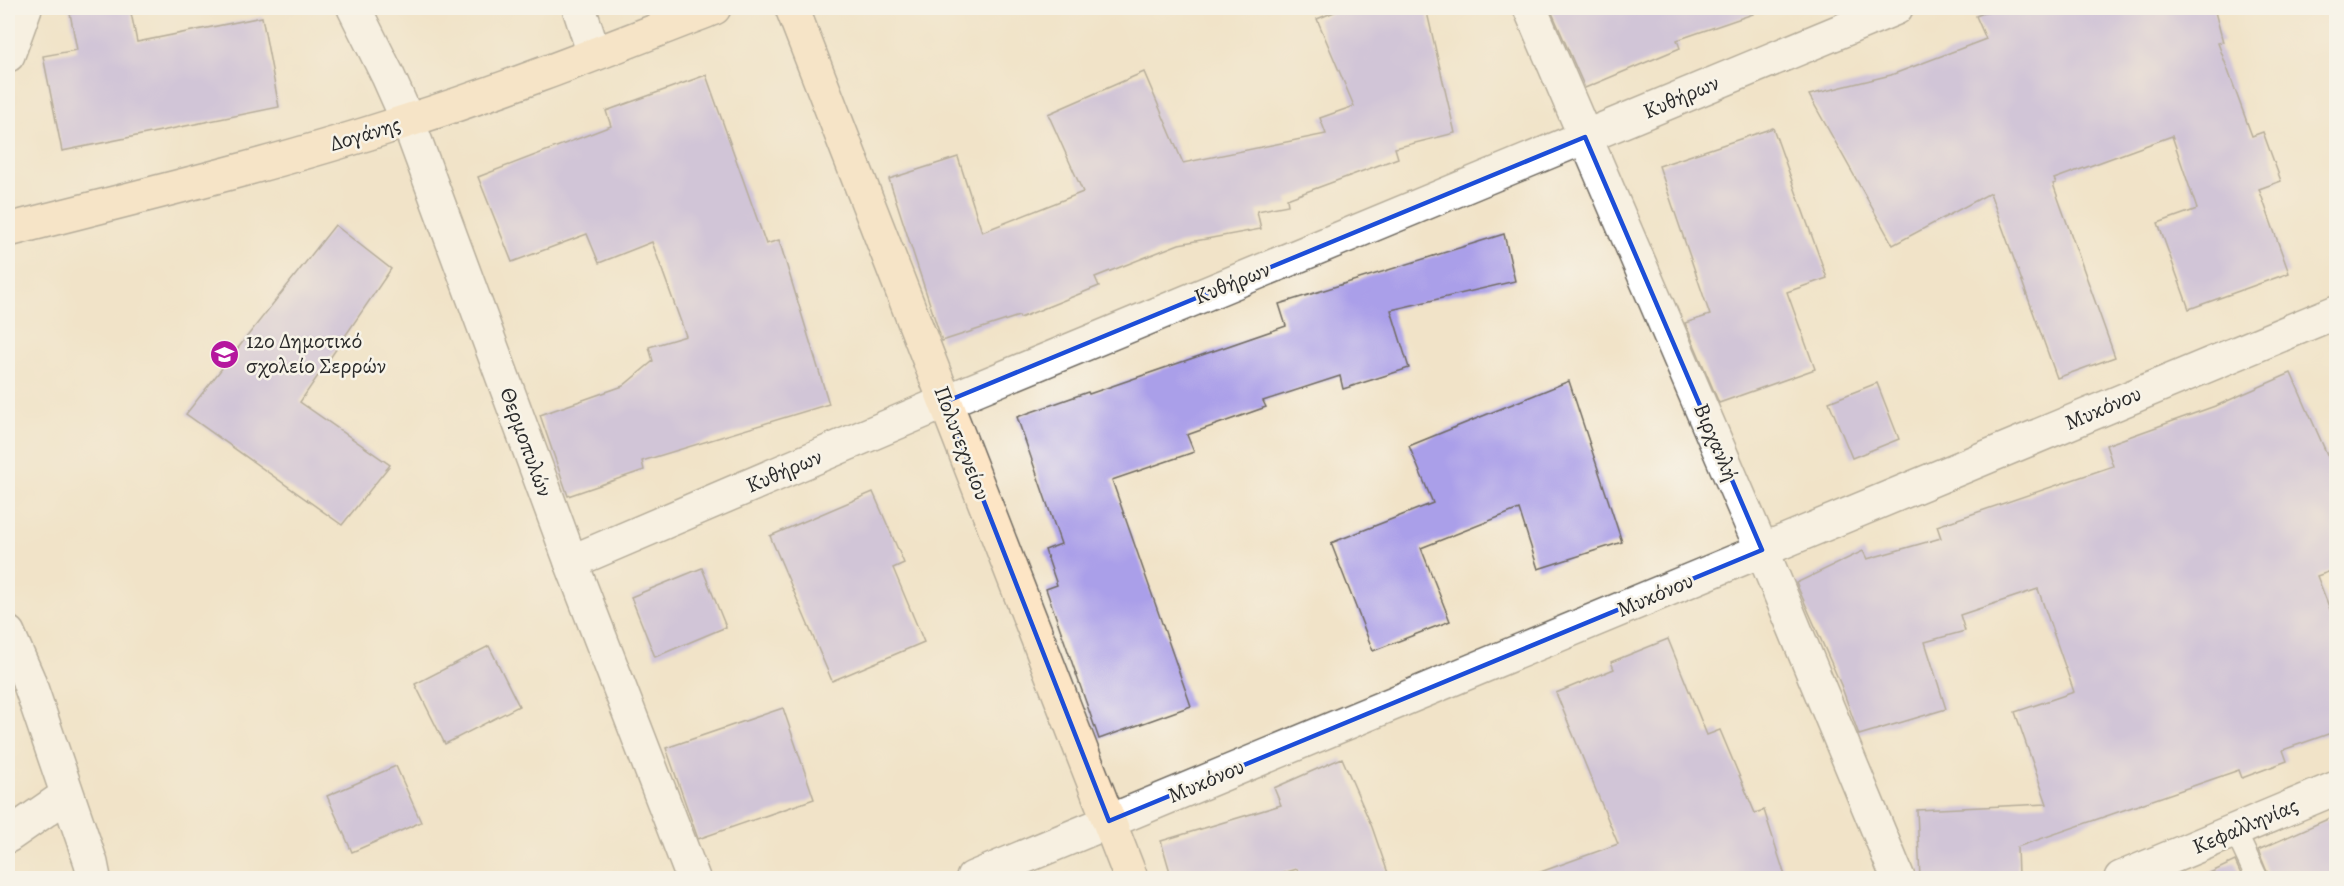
<svg xmlns="http://www.w3.org/2000/svg" width="2344" height="886" viewBox="0 0 2344 886" font-family="Alegreya,serif">
  <rect width="100%" height="100%" fill="#f7f3e8"/>
  <filter id="ink" filterUnits="userSpaceOnUse"><feTurbulence type="fractalNoise" baseFrequency=".0167" numOctaves="2"/><feDisplacementMap in="SourceGraphic" scale="12" xChannelSelector="R" yChannelSelector="G"/><feConvolveMatrix kernelMatrix="1 2 1 2 8 2 1 2 1" color-interpolation-filters="sRGB"/></filter>
  <filter id="wash" filterUnits="userSpaceOnUse"><feTurbulence type="fractalNoise" baseFrequency=".008" numOctaves="4" result="noise"/><feDisplacementMap in="SourceGraphic" scale="24" xChannelSelector="R" yChannelSelector="G"/><feGaussianBlur stdDeviation="1.35" result="paint"/><feColorMatrix in="noise" values="0 0 0 0 0 0 0 0 0 0 0 0 0 0 0 0 0 1.4 0 .05"/><feComposite in="paint" operator="in"/></filter>
  <g filter="url(#wash)">
    <rect width="100%" height="100%" fill="#f1e3c8"/>
    <g id="blocks">
      <g fill="#aa9fe9">
        <path d="M69,8h61l7,34 125,-25 17,90 -217,44 -19,-95 34,-6z"/>
        <path d="M1344,8h82l29,125 -60,15 3,10 -111,41 1,6 -31,6 4,18 -82,15 -84,33 4,9 -79,32 -1,-2 -77,25 -53,-162 69,-22 24,75 101,-40 -35,-78 96,-42 39,91 143,-29 -6,-16 34,-12 -37,-87z"/>
        <path d="M1550,8h202l1,6 -76,26 3,8 -95,40z"/>
        <path d="M1997,8h217l9,34 -5,1 34,93 11,-4 18,49 -22,8 30,84 -100,36 -31,-86 39,-14 -25,-73 -118,43 2,4 -3,1 62,173 -58,21 -67,-185 -97,52 -84,-150 82,-20 95,-36 -10,-23z"/>
        <path d="M706,75l60,169 13,-4 50,164 -187,57 2,9 -76,26 -28,-81 83,-29 30,-25 -4,-14 37,-11 -34,-94 -53,21 -12,-29 -75,28 -34,-85 133,-51 -5,-15z"/>
        <path d="M1773,128l54,150 -40,14 28,77 -96,34 -34,-80 25,-8 -51,-149z"/>
        <path d="M335,225l56,44 -91,133 90,63 -48,60 -156,-111z"/>
        <path d="M1504,234l11,47 -124,29 18,58 -66,21 -3,-13 -77,25 3,6 -79,28 7,17 -82,28 79,226 -92,33 -53,-150 11,-4 -12,-35 16,-6 -44,-127 71,-25 1,2 197,-68 -7,-22z"/>
        <path d="M2291,373l46,104v92l-20,7 20,51v104l-54,19 4,11 -45,17 -3,-8 -222,77 1,28 -98,4 -3,-69 130,-6 -32,-92 59,-20 -36,-103 -78,26 5,16 -40,11 21,67 -87,26 -18,-50 -45,-102 67,-32 4,8 74,-21 -4,-12 176,-60 -7,-21 112,-40z"/>
        <path d="M1569,381l53,161 -84,27 -19,-60 -98,39 29,73 -77,30 -42,-108 102,-40 -24,-57z"/>
        <path d="M1877,383l22,56 -47,19 -23,-56z"/>
        <path d="M873,492l31,71 -11,5 31,74 -92,39 -62,-145z"/>
        <path d="M702,568l24,59 -71,30 -24,-60z"/>
        <path d="M1668,639l39,96 13,-5 35,83 9,-3 22,69h-250l-1,-5 83,-30 -62,-151 58,-24 -3,-7z"/>
        <path d="M489,646l30,60 -74,38 -30,-60z"/>
        <path d="M783,708l31,91 -116,40 -32,-91z"/>
        <path d="M1342,758l30,69 18,52h-90l-3,-10 -33,10h-92l-11,-38 120,-36 -7,-17z"/>
        <path d="M396,766l25,56 -69,30 -25,-56z"/>
        <path d="M2337,815v64h-67l-12,-29z"/>
        <path d="M2235,861l8,18h-46z"/>
      </g>
    </g>
  </g>
  <g filter="url(#ink)">
    <use href="#blocks" fill-opacity="0" stroke="#706b62" stroke-width="1.5"/>
    <g fill="none" stroke-linecap="round" stroke-linejoin="round">
      <defs>
        <path id="service" d="M2235,831l22,47"/>
        <g id="minor">
          <path d="M354,8l34,68 20,45 163,441 122,316"/>
          <path d="M579,8l15,46"/>
          <path d="M1530,8l232,542 136,328"/>
          <path d="M571,562l374,-160 951,-394"/>
          <path d="M8,633l20,46 63,184 3,15"/>
          <path d="M8,836l59,-41"/>
          <path d="M973,878l1363,-566"/>
          <path d="M2121,878l215,-90"/>
        </g>
        <path id="tertiary" d="M8,55l17,-47"/>
        <g id="secondary">
          <path d="M792,8l339,870"/>
          <path d="M8,230c133,-34 268,-66 399,-109 104,-33 206,-74 307,-113"/>
        </g>
      </defs>
      <use href="#service" stroke="#706b62" stroke-width="24"/>
      <use href="#minor" stroke="#706b62" stroke-width="36"/>
      <use href="#tertiary" stroke="#706b62" stroke-width="36"/>
      <use href="#secondary" stroke="#706b62" stroke-width="36"/>
      <use href="#service" stroke="#fff" stroke-width="21"/>
      <use href="#minor" stroke="#fff" stroke-width="33"/>
      <use href="#tertiary" stroke="#fff" stroke-width="33"/>
      <use href="#secondary" stroke="#fde5c5" stroke-width="33"/>
    </g>
  </g>
  <path d="M0 0H2344V886H0ZM1585,137l177,413 -653,271 -164,-419z" fill="#f1e3c8" fill-opacity=".55" fill-rule="evenodd"/>
  <path fill="none" stroke="#1d4ed8" stroke-width="4.5" stroke-linejoin="round" d="M1585,137l177,413 -653,271 -164,-419z"/>
  <defs>
    <symbol id="school-disc" viewBox="-11 -11 22 22"><circle r="9.5" fill="#b5179e" stroke="#f7f3e8"/><path d="M0-5L7-2L0 1L-7-2ZM-4 1L0 2.5L4 1V4Q0 6-4 4Z" fill="#fff"/></symbol>
  </defs>
  <g fill-rule="evenodd">
    <use href="#school-disc" x="208" y="338" width="33" height="33"/>
  </g>
  <g text-anchor="middle" dominant-baseline="central" stroke-width="5" stroke-linejoin="round" paint-order="stroke">
    <g font-size="22" fill="#2b2b2b" stroke="#f7f3e8">
      <text transform="translate(1681 97) rotate(-23)">Κυθήρων</text>
      <text transform="translate(365 134) rotate(-17)">Δογάνης</text>
      <text transform="translate(1232 283) rotate(-22)">Κυθήρων</text>
      <text transform="translate(2103 408) rotate(-23)">Μυκόνου</text>
      <text transform="translate(526 442) rotate(70)">Θερμοπυλών</text>
      <text transform="translate(1716 442) rotate(67)">Βιρχανλή</text>
      <text transform="translate(962 443) rotate(69)">Πολυτεχνείου</text>
      <text transform="translate(784 471) rotate(-23)">Κυθήρων</text>
      <text transform="translate(1655 595) rotate(-23)">Μυκόνου</text>
      <text transform="translate(1206 781) rotate(-23)">Μυκόνου</text>
      <text transform="translate(2245 826) rotate(-23)">Κεφαλληνίας</text>
    </g>
    <g font-size="22" fill="#2b2b2b" stroke="#f7f3e8" text-anchor="start">
      <text x="246" y="341">12ο Δημοτικό<tspan x="246" dy="25">σχολείο Σερρών</tspan></text>
    </g>
  </g>
  <rect width="2344" height="886" fill="none" stroke="#f7f3e8" stroke-width="30"/>
</svg>
